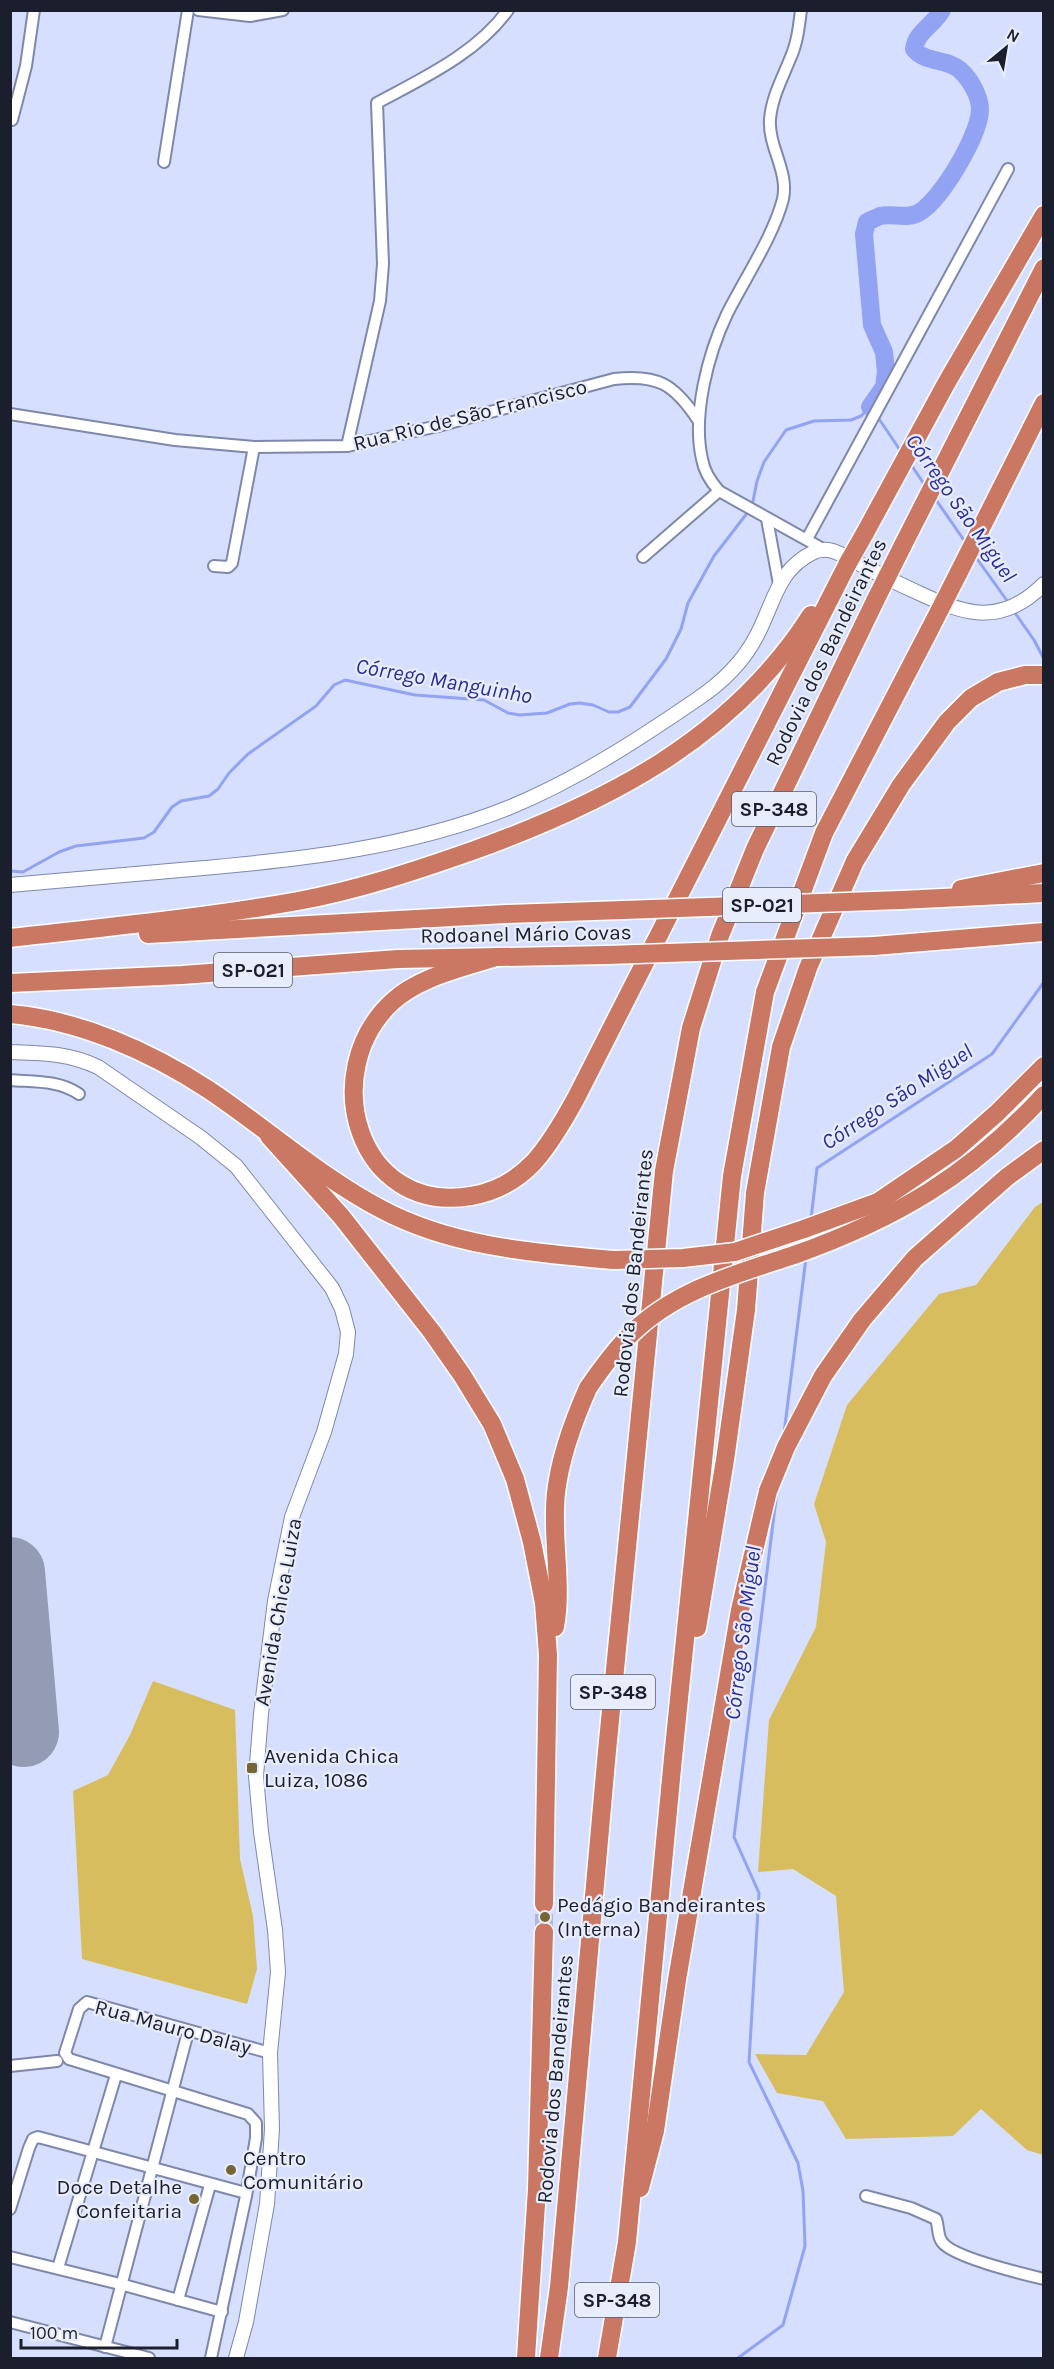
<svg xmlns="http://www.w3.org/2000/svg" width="1054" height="2369" viewBox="0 0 1054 2369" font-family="Karla,sans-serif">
  <rect width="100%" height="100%" fill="#d7dffe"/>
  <g fill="#d7bd5e">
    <path d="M1043,1202v953l-16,-5 -46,-41 -28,27 -107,3 -23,-38 -46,-8 -22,-39 51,1 38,-63 -8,-96 -43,-27 -35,3 11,-152 47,-93 10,-85 -12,-38 33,-99 92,-111 37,-9 59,-78z"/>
    <path d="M153,1681l82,29 5,149 13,57 4,53 -10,35 -165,-45 -9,-168 35,-16 22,-40z"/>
  </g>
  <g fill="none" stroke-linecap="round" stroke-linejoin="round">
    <g stroke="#93a3f3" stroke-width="3">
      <path d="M877,416l25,37"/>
      <path d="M910,463l16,24"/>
      <path d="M934,497l32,46"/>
      <path d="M752,506l5,-25 7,-19 22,-32 28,-9 37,-1 10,-4 9,-9 3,4"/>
      <path d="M975,556l33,46"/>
      <path d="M1013,610l21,30 10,19"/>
      <path d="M10,871l13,1 36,-20 17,-6 68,-8 10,-6 18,-25 9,-6 28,-5 9,-7 11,-16 19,-19 68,-48 18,-21 11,-5 70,15 69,5 24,13 12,2 27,-2 23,-9 10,-1 13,2 16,7h9l12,-5 36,-48 15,-30 7,-26 26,-47 34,-44"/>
      <path d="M811,1219l6,-51 175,-114 52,-72"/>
      <path d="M784,1433l22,-175"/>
      <path d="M738,2358l45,-33 22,-79 -2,-55 -5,-28 -49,-101 10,-169 -25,-56 43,-346"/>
    </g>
    <path stroke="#93a3f3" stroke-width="18" d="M870,407l14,-20 2,-15 -2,-20 -12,-27 -8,-91 3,-12c4,-2 9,-4 13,-6 13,-3 28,4 40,-4 22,-14 59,-76 60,-102 0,-14 -10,-31 -20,-40 -13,-12 -34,-6 -46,-21 2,-17 20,-24 28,-39"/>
    <path stroke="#949bb4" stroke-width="70" d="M10,1572l14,160"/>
    <path stroke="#b1b8d4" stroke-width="18" stroke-dasharray="18 9" stroke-linecap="butt" d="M544,1932v-28"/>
    <defs>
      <g id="minor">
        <path d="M198,10l52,6 33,-6"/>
        <path d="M801,10c-2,17 -4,34 -11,49 -8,20 -18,38 -20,60 -2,28 19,52 13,80 -9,36 -39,81 -56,115 -19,40 -35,101 -25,145 2,12 9,23 17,32l104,58"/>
        <path d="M12,120l14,-54 8,-56"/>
        <path d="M164,162l24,-152"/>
        <path d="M10,414l165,26 79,7 93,-1 91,-20 176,-47c44,-5 60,5 84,41"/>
        <path d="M347,446l33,-145 3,-37 -6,-161c46,-25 99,-49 131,-93"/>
        <path d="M767,519l12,65"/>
        <path d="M807,539l201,-370"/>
        <path d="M643,557l76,-66"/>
        <path d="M214,566l14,1 4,-4 22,-116"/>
        <path d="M10,1080c24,2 49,0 69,14"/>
        <path d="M10,2066l47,-5"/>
        <path d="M866,2196l45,12 25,11c3,8 1,16 6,23 10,15 81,32 102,37"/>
        <path d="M10,2209l19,-61 4,-9 5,-2 208,56"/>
        <path d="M10,2257l110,27 102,28"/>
        <path d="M58,2268l58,-193"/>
        <path d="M178,2300l32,-115"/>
        <path d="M10,2322l139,36"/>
        <path d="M105,2347l83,-315"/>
        <path d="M211,2358l35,-162 10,-58v-15l-8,-9 -179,-55 -4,-6 14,-44 8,-7 183,51"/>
      </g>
      <g id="secondary">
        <path d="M10,885c61,-5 121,-11 182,-16 106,-9 216,-21 316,-61 68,-28 128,-67 188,-108 24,-16 47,-38 60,-63 18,-33 21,-68 58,-85 16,-7 29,4 44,11 20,11 41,21 63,31 47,22 82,31 123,-10"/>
        <path d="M10,1052c32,1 59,1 88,15l102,70 36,29 96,122 10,21 6,23 -2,22 -22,78 -32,85 -17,84 -14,113 -5,62 5,56 14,98 3,42 -8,81 2,76 -5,75 -21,118 -10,36"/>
      </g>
      <g id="motorway">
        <path d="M865,533l82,-151 97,-167"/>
        <path d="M902,547l142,-279"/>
        <path d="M958,574l86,-171"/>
        <path d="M961,889l83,-16"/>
        <path d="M901,900l143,-7"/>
        <path d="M148,934l358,-20 117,-4"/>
        <path d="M10,938c97,-11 193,-20 288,-37 60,-11 117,-30 174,-50 134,-48 260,-112 339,-236"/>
        <path d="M874,946l170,-14"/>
        <path d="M496,957c-34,11 -77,20 -104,45 -75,70 -35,213 79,194 24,-4 46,-16 63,-34 17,-19 30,-42 42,-64l272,-535"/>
        <path d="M10,983l172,-8 216,-16 209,-4"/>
        <path d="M10,1014c70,6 141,38 199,76 57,38 111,87 172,119 71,38 154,44 233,51"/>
        <path d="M269,1136l72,80 91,116 30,43 30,49 23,55 17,63 12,61 4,52 -4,249"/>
        <path d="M804,1229l74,-27 78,-53 41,-36 47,-47"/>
        <path d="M794,1255c102,-36 176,-80 250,-160"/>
        <path d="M555,1627c8,-44 -4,-90 1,-134 4,-36 17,-71 32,-105"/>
        <path d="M697,1628l28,-168 21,-150 9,-117 26,-146 27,-79 47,-107 46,-76 46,-63 24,-24 27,-16 27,-7h19"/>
        <path d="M640,2188l15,-57 22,-151 63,-370 28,-119 18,-44 37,-71 39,-56 53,-62 92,-81 37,-27"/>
        <path d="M526,2358l11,-169 7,-257"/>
        <path d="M549,2358l10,-71 48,-536 57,-580 27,-143 29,-92 35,-87 121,-250"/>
        <path d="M607,2358l20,-116 46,-484 59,-582 33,-184 59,-159 106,-204"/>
      </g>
    </defs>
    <use href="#minor" stroke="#7f88ab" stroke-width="14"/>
    <use href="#secondary" stroke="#7f88ab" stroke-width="16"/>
    <use href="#motorway" stroke="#fff" stroke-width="21"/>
    <use href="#minor" stroke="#fff" stroke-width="10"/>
    <use href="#secondary" stroke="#fff" stroke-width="14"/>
    <use href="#motorway" stroke="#ca7864" stroke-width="18"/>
    <defs>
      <g id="motorway-bridge">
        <path d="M848,563l17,-30"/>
        <path d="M876,599l26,-52"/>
        <path d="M930,629l28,-55"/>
        <path d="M623,910l278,-10"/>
        <path d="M607,955l267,-9"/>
        <path d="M614,1260l69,-2 52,-6 69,-23"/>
        <path d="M588,1388c13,-19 26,-37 43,-54 44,-44 106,-60 163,-79"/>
      </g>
    </defs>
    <use href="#motorway-bridge" stroke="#fff" stroke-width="21" stroke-linecap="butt"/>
    <use href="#motorway-bridge" stroke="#ca7864" stroke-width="18"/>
  </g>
  <g fill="#756734" stroke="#e8edfc" stroke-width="2">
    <rect x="246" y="1762" width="12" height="12" rx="3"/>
    <circle cx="545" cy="1917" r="6"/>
    <circle cx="231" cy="2170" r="6"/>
    <circle cx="194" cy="2199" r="6"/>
  </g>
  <g text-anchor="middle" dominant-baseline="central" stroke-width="4.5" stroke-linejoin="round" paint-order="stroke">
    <g fill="#e8edfc" stroke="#585c6a" stroke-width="1.5">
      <rect x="732" y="792" width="84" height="34" rx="4.5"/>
      <rect x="723" y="888" width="78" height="34" rx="4.5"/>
      <rect x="214" y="953" width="78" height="34" rx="4.5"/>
      <rect x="571" y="1675" width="84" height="34" rx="4.5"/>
      <rect x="575" y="2283" width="84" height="34" rx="4.5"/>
    </g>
    <g font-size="20" font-weight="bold" fill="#1b1e2c">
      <text x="774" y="809">SP-348</text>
      <text x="762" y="905">SP-021</text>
      <text x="253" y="970">SP-021</text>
      <text x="613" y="1692">SP-348</text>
      <text x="617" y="2300">SP-348</text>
    </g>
    <g font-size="21" fill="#1b1e2c" stroke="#e8edfc">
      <text transform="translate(470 415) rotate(-14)">Rua Rio de São Francisco</text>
      <text transform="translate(826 652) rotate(-64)">Rodovia dos Bandeirantes</text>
      <text transform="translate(526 934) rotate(-1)">Rodoanel Mário Covas</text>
      <text transform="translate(633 1273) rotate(-84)">Rodovia dos Bandeirantes</text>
      <text transform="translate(278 1612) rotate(-80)">Avenida Chica Luiza</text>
      <text transform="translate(173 2027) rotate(15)">Rua Mauro Dalay</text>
      <text transform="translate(555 2079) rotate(-85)">Rodovia dos Bandeirantes</text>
    </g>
    <g font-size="21" fill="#1b1e2c" stroke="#e8edfc" text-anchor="start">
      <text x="264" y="1756">Avenida Chica<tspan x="264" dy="24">Luiza, 1086</tspan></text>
      <text x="557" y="1905">Pedágio Bandeirantes<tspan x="557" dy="24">(Interna)</tspan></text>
      <text x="243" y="2158">Centro<tspan x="243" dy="24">Comunitário</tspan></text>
      <text x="182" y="2187" text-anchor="end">Doce Detalhe<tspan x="182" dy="24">Confeitaria</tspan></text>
    </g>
    <g font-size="22" font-style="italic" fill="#2c2c9c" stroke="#e8edfc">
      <text transform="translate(961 508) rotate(55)">Córrego São Miguel</text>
      <text transform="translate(444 681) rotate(10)">Córrego Manguinho</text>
      <text transform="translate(897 1097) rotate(-33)">Córrego São Miguel</text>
      <text transform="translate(743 1633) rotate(-83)">Córrego São Miguel</text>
    </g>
  </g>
  <rect width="1054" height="2369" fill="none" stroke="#1b1e2c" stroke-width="24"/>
  <g transform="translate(1006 48) rotate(30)" stroke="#e8edfc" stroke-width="4.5" paint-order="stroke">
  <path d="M0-4.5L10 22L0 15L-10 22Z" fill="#1b1e2c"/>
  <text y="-9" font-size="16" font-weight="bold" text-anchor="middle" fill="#1b1e2c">N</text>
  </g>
  <path d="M21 2339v9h156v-9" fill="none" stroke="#1b1e2c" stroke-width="3"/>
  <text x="30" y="2339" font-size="18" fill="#1b1e2c" stroke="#e8edfc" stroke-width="4.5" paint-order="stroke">100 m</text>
</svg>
